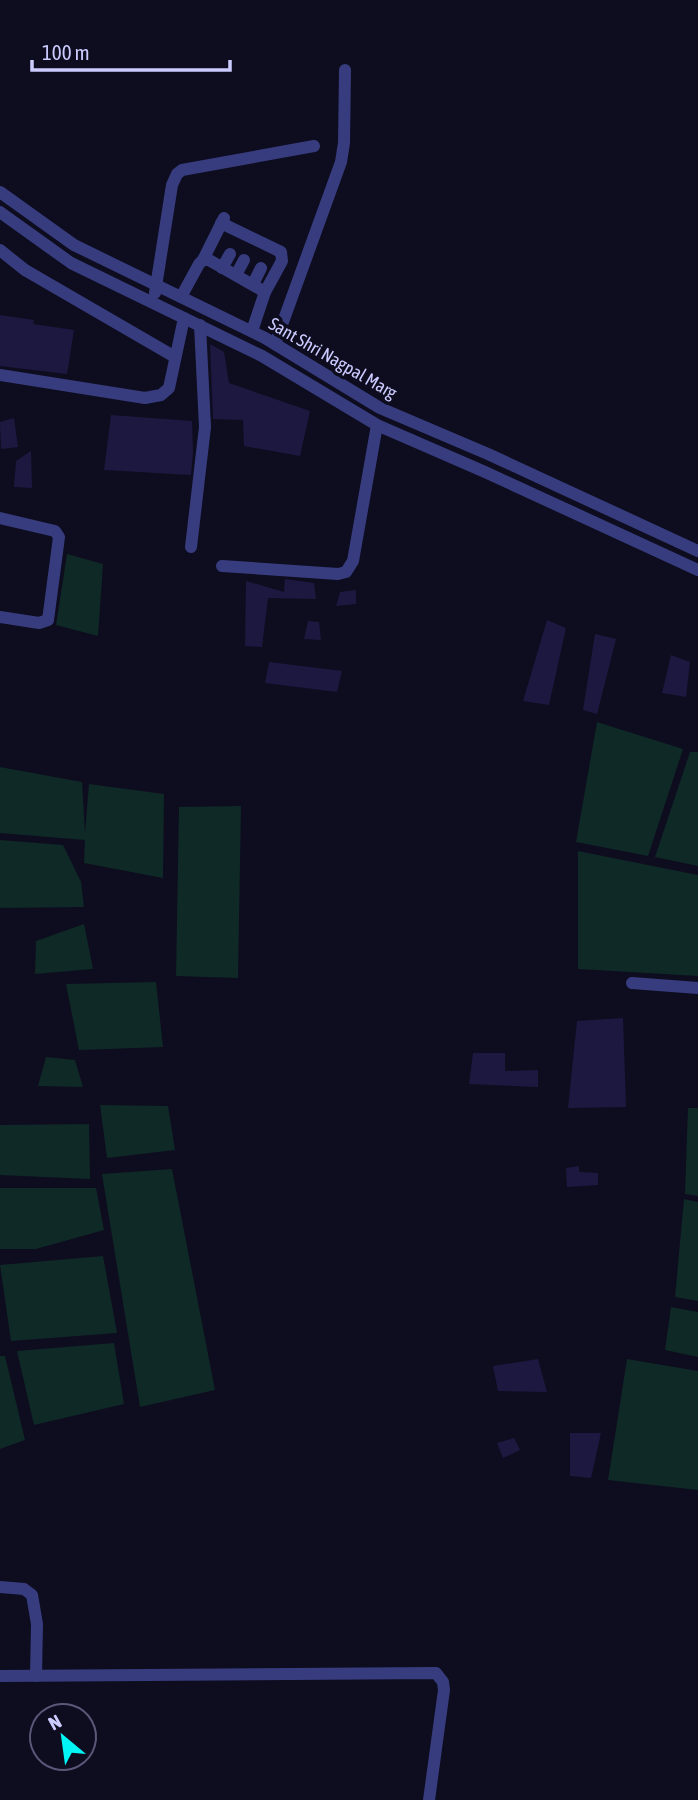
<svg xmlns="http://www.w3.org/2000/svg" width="698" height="1800" viewBox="0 0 698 1800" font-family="'Asap Condensed',sans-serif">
  <rect width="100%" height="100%" fill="#0e0c1f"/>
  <g fill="#0f2926">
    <path d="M67,554l36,10 -5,72 -42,-11z"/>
    <path d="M597,722l86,27 -35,107 -72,-14z"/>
    <path d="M690,752h8v114l-43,-9z"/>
    <path d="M0,767l82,15 3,51 4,-49 75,10 -1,84 -79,-15 1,-23 -85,-7z"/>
    <path d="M241,806l-3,172 -62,-2 3,-169z"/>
    <path d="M0,840l63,5 18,37 3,25 -84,1z"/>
    <path d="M578,851l120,24v101l-120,-7z"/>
    <path d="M84,924l9,45 -58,5 1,-33z"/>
    <path d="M156,982l7,65 -84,3 -13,-66z"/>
    <path d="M46,1057l29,3 8,27 -45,-1z"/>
    <path d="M100,1105l68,1 7,44 -68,8z"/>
    <path d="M688,1108h10v88l-13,-2z"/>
    <path d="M89,1124l1,55 -90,-4v-50z"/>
    <path d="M172,1169l43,221 -75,17 -38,-233z"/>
    <path d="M0,1188h96l8,42 -68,19h-36z"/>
    <path d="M684,1199l14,3v99l-23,-4z"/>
    <path d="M103,1256l14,77 -106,8 -11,-76z"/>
    <path d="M671,1307l27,5v45l-33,-7z"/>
    <path d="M114,1343l10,61 -90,21 -17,-74z"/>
    <path d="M0,1356h5l20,84 -25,9z"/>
    <path d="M627,1359l71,12v119l-90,-10z"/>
  </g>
  <g fill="#1d1840">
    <path d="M0,315l34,5 -1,4 41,6 -7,44 -67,-8z"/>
    <path d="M210,344l14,8 5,31 81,28 -10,45 -56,-10 -1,-26 -30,-1z"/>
    <path d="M111,415l81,6 1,32 -2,22 -87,-5z"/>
    <path d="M14,418l4,29 -17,2 -1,-27z"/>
    <path d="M31,451l1,37 -18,-1 2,-26z"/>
    <path d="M285,579l29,4 2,16 -48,-1 -6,49 -17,-1 1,-65 38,11z"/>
    <path d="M356,590v14l-20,2 4,-14z"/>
    <path d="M547,620l19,8 -17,77 -26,-4z"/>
    <path d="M308,621l11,1 2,18 -17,-1z"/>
    <path d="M595,634l21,5 -19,75 -14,-4z"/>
    <path d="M671,655l19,7 -4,35 -24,-4z"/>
    <path d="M269,662l73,9 -5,21 -72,-9z"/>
    <path d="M623,1018l3,89 -58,1 9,-87z"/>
    <path d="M473,1053h32v18l33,-1v17l-69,-3z"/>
    <path d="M579,1166v6l19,1v12l-31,2 -1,-19z"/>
    <path d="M538,1359l9,33 -49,-1 -5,-25z"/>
    <path d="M570,1433h31l-10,45 -21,-2z"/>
    <path d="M514,1438l6,12 -17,8 -6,-15z"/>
  </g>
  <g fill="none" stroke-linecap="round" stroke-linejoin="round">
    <g stroke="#373c7e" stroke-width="12">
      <path d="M0,192l74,53 191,93 115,70 108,46 210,97"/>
      <path d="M0,212l71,51 191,93 115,69 108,47 213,98"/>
      <path d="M221,223l60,29 1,9 -17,31"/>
      <path d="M0,250l25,20 150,87"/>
      <path d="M203,260l21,-42"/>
      <path d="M222,268l8,-14"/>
      <path d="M236,275l8,-15"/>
      <path d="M253,284l8,-16"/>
      <path d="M155,293l17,-108 5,-11 5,-4 132,-24"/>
      <path d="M181,297l18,-33 4,-4h6l56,32 -13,39"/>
      <path d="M275,344l66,-182 3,-19 1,-73"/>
      <path d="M0,375l145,23 16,-3 8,-7 15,-70"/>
      <path d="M0,518l55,13 4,6 -11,83 -9,3 -39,-6"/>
      <path d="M191,547l14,-120 -5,-102"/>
      <path d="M222,566l116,8 8,-2 7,-11 24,-136"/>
      <path d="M632,983l66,5"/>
      <path d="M0,1587l24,2 8,6 5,29 -1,52"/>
      <path d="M0,1676l436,-3 7,9 1,8 -15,110"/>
    </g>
  </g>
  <g text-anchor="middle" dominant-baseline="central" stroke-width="7" stroke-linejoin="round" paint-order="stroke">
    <g font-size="18" fill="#cbcbff" stroke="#0e0c1f">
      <text transform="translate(333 358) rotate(30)">Sant Shri Nagpal Marg</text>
    </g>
  </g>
  <g transform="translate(63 1737) rotate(331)"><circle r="33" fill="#0e0c1f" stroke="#5a5879" stroke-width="2"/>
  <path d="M0-5L12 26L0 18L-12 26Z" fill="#01f5f5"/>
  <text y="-10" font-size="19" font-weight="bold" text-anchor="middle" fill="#cbcbff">N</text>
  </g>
  <path d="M32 60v10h198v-10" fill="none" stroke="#cbcbff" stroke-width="3.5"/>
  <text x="42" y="60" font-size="21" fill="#cbcbff" stroke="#0e0c1f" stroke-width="5" paint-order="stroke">100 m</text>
</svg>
